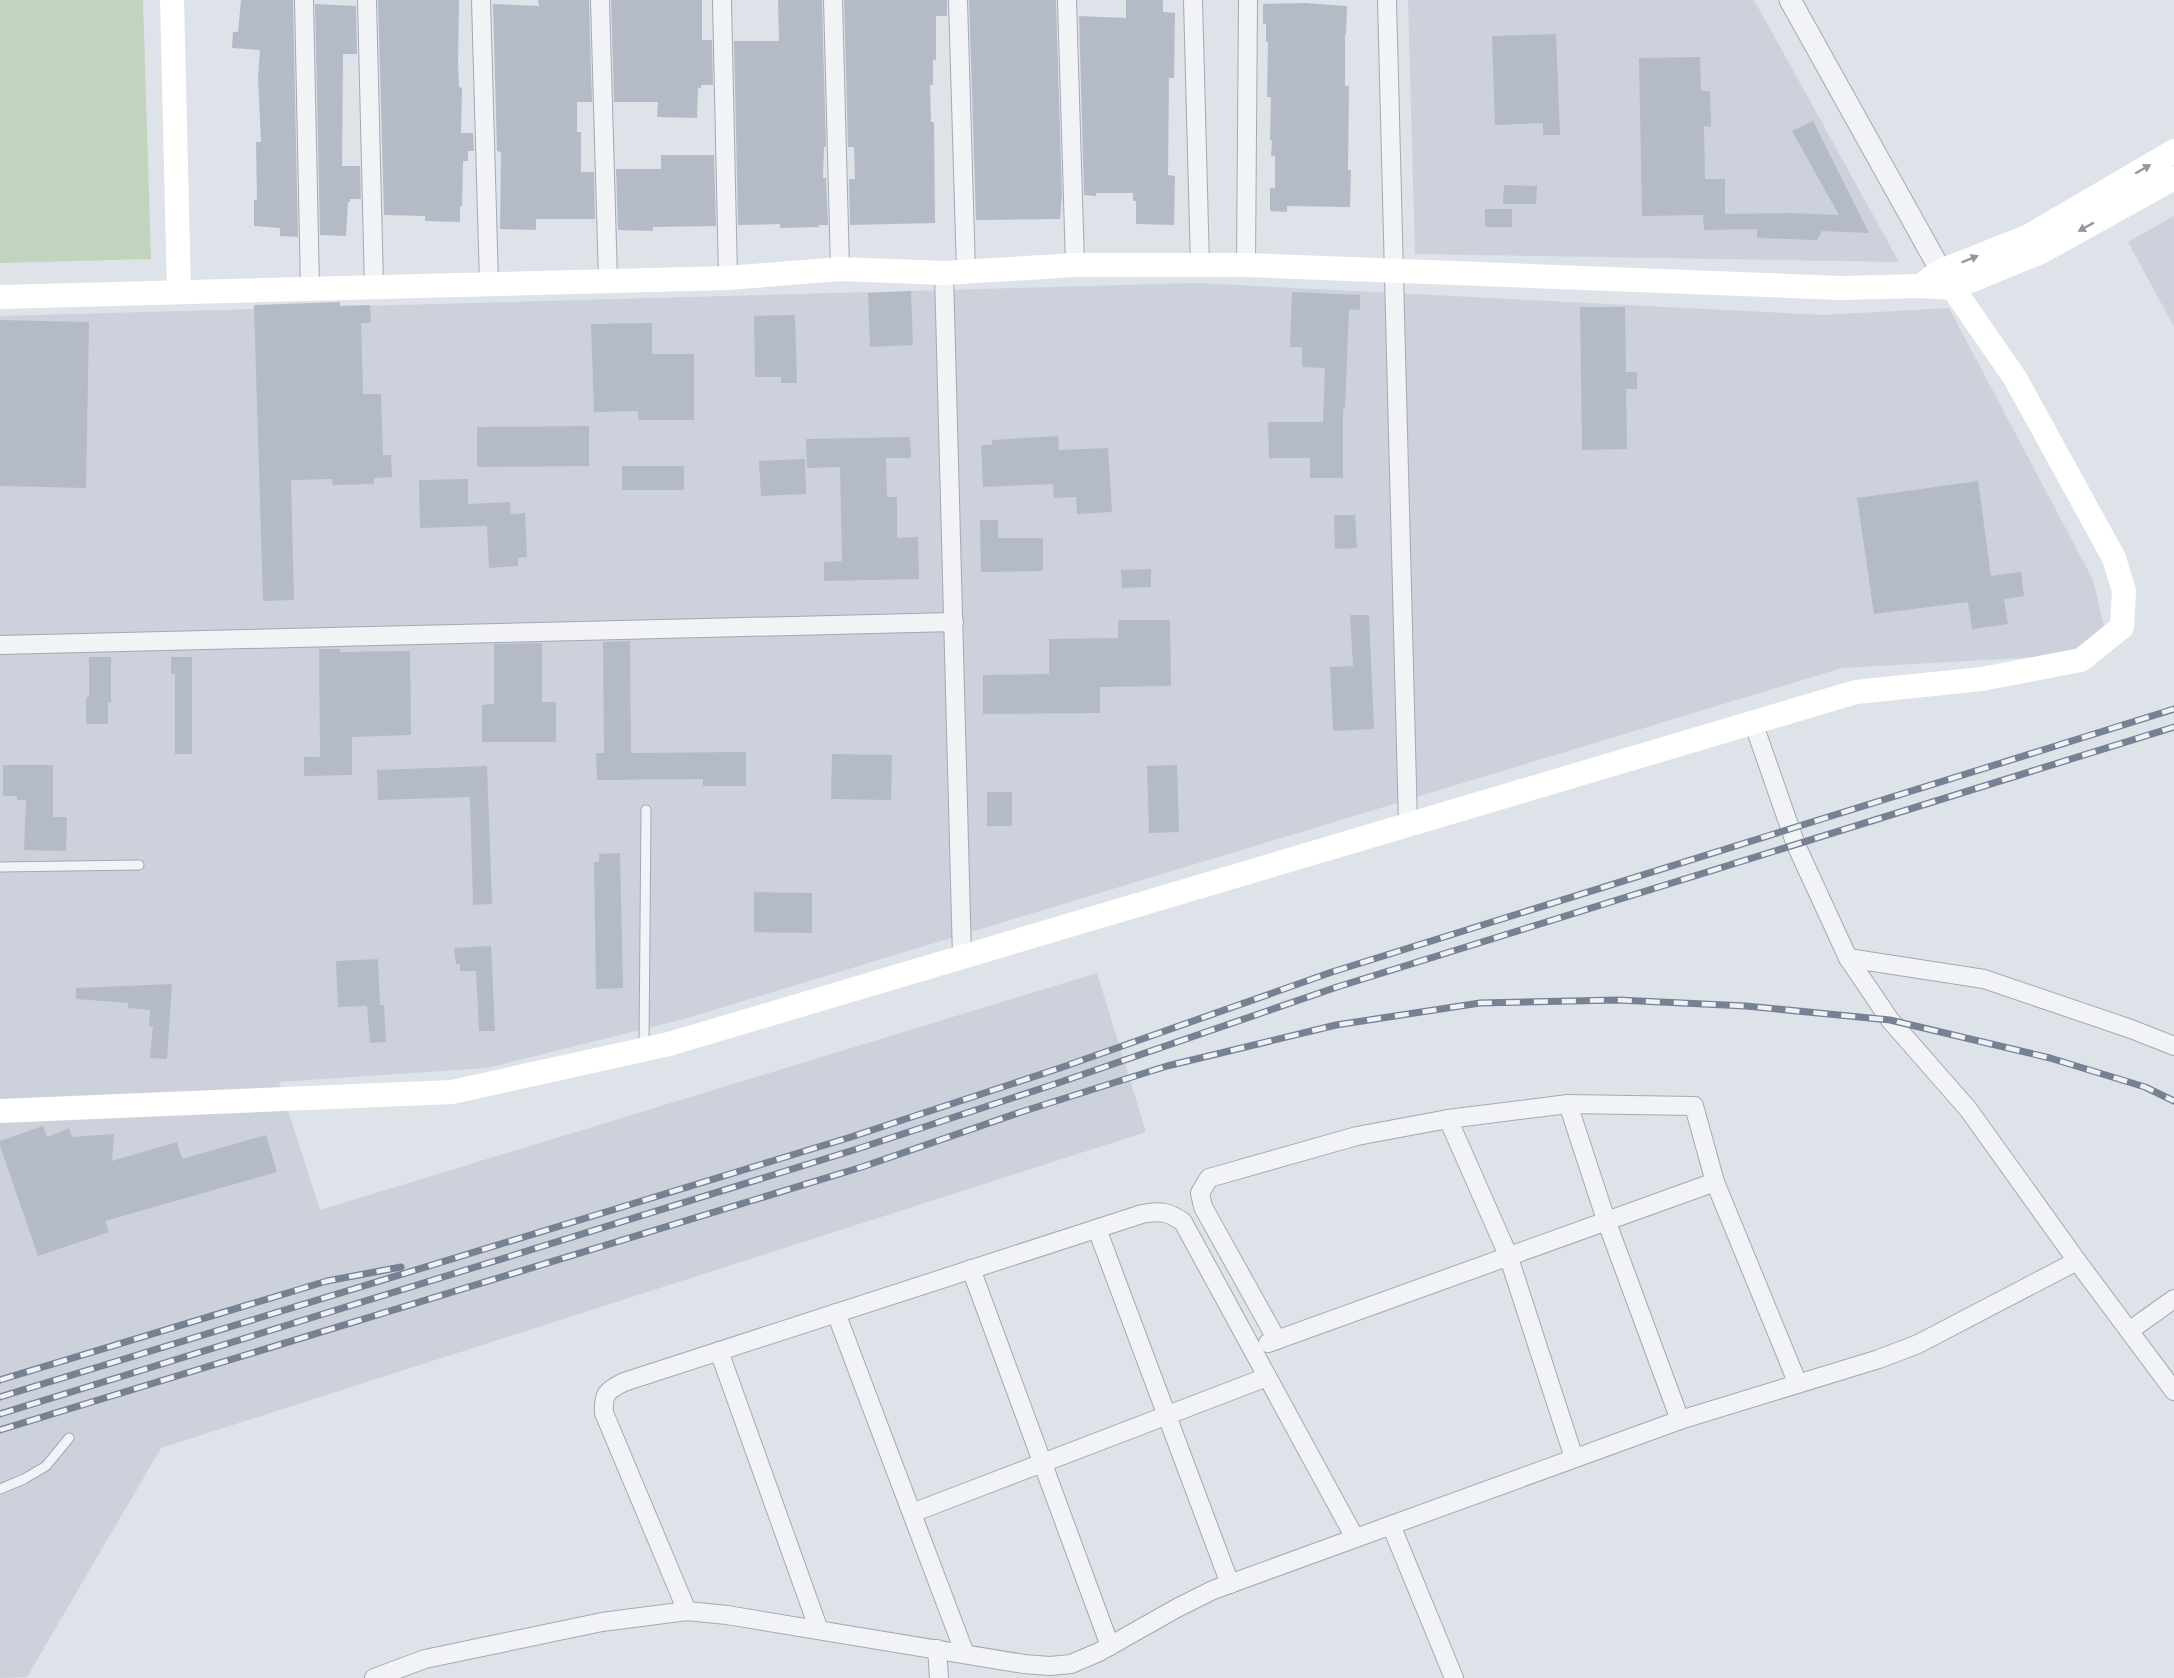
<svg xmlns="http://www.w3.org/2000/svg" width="2174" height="1678" viewBox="0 0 2174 1678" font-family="'IBM Plex Sans',sans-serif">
  <rect width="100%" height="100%" fill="#dee2e9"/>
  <g fill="#ccd1db">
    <path d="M1408,0h346l145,262 -484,-8z"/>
    <path d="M2174,216v111l-46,-85z"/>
    <path d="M1196,283l628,32 125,-7 144,272 11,46 -31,29 -231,13 -1158,351 -197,49 -208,14 41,128 777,-237 49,159 -985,316 -134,229 -27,1v-1362z"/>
  </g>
  <path fill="#c3d4be" d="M0,0h143l8,259 -151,4z"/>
  <g fill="#b5bbc6">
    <path d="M241,0h52l5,237 -18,-1v-8l-26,-2v-26h3l-1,-58h5l-3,-65 2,-27 -28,-2 1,-16h5z"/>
    <path d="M378,0h81l-1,63 1,24 3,1 -1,45h12l1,18h-6v10h-5l-1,45h-2v16l-35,-1v-5l-41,-1z"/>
    <path d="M538,0h51l3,102h-15v30h4v40h13l1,47h-59v11l-36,-1 1,-77 -4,-1 -4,-147 46,2z"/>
    <path d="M611,0h91v40h10l1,45h-12v3h-3l-1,30 -40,-1 1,-15h-44z"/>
    <path d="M778,0h44l4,147h-2l-1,31h3l2,47h-9v2l-39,1v-4l-42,1 -4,-184h45z"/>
    <path d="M844,0h103v16h-11v44h-3v25h-3l1,37h3l1,101 -85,2 -1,-46h6l-1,-32h-6z"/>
    <path d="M969,0h87l6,195 -2,24 -84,1z"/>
    <path d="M1126,0h37v12l12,1 -1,65h-5l-1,97 7,1 -1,49 -38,-1v-23h-3v-8h-37v3l-12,-1 -5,-179 47,2z"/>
    <path d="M1305,3l42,3 -1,29h-1v51h4l-1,84h3l-1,37 -63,-1v6l-17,-1v-23h5v-32h-4l1,-16h-2l1,-43h-4l1,-55h-2v-18h-3v-20z"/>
    <path d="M315,4l41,2 1,48h-14l-1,112h18l1,33h-11v3h-2l-2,34 -26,-1z"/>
    <path d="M1556,34l4,101h-17v-12l-48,2 -3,-89z"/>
    <path d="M1700,57l1,34h9l1,36 -7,-1 1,53h20v35l64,-1 50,2 -47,-84 21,-10 56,112 -47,-2 -5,9 -60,-2v-9l-53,1 -1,-15 -61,1 -3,-158z"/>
    <path d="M661,155h53l2,71 -63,1v4l-35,-1 -2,-61h45z"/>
    <path d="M1504,185l33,1 -1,18h-33z"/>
    <rect x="1485" y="209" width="27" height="18"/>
    <path d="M911,291l2,54 -43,2 -2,-54z"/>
    <path d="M1292,292l68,3v15l-11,-1 -4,100h-2v69h-33v-20h-41l-1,-36h55l2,-54 -23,-1v-20h-12z"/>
    <path d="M340,302v4l30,-1 1,18h-10l2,71h18l2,61h8l1,22 -18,1v6l-41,1 -1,-6 -41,1 3,120 -31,1 -9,-296z"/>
    <path d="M1580,307h45l1,65h11v17h-11l1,60 -45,1z"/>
    <path d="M795,315l2,68h-16v-6h-26l-1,-61z"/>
    <path d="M0,320l89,2 -3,166 -86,-2z"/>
    <path d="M652,323v31h42v66h-56v-9l-44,1 -3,-88z"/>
    <path d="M589,426v40l-112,1v-40z"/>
    <path d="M1058,436l1,14 49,-2 4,64 -35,2 -1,-17 -22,1 -1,-14 -70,3 -2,-42h11v-5z"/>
    <path d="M910,437l1,21h-25l1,39h10v41l21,-1 1,42 -95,2v-19l18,-1 -2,-94 -33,1 -1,-29z"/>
    <path d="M805,459l1,35 -45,2 -2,-35z"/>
    <rect x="622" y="466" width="62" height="24"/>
    <path d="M468,479v25l42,-2 1,12 14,-1 2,44 -9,1v8l-29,2 -2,-42 -67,2 -1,-48z"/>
    <path d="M1978,481l13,95 30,-4 3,24 -20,3 4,25 -36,5 -4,-27 -94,12 -17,-116z"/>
    <path d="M1334,515h21l2,33 -22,1z"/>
    <path d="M980,520h18v18h45v33l-62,1z"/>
    <path d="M1151,569v18l-29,1 -1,-18z"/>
    <path d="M1350,615h19l5,114 -41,2 -3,-64 23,-1z"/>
    <path d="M1118,620h52l1,66 -71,1v26l-117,1v-39l66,-1v-35l69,-1z"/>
    <path d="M630,641l1,112 115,-1v34h-43v-7l-106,1 -1,-27h8l-1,-111z"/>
    <path d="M542,643v59h14v40h-74v-37l12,-1v-60z"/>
    <path d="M319,649h21v3l70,-1 1,84 -59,2v38l-48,1v-19h16z"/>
    <path d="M89,657h22v46l-3,-1v22h-22v-27h3z"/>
    <path d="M171,657h21v97h-17v-80h-4z"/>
    <path d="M832,754l60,1 -1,45 -60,-1z"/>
    <path d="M3,765h50v52h14l-1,34 -42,-1 2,-50h-9v-4h-14z"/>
    <path d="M1177,765l2,67 -30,1 -2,-67z"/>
    <path d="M487,766l5,138 -19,1 -3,-108 -92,3 -1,-30z"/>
    <rect x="987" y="792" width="25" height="34"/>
    <path d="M620,853l3,135 -27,1 -2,-127h5v-8z"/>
    <path d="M754,892l58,1v40l-58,-1z"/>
    <path d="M491,946l4,85h-16l-3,-60h-16v-7h-4l-2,-16z"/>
    <path d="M378,959l2,46h4l2,37 -16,1 -3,-37 -29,1 -2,-46z"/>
    <path d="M172,984l-5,75 -17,-1 3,-32h-4l1,-16 -22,-2v-5l-52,-4v-11z"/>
    <path d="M43,1126l4,11 22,-9 3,9 42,-3 -2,27 65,-19 5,17 84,-24 11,37 -172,49 4,11 -71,24 -38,-110v-5z"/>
  </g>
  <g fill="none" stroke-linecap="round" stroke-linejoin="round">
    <defs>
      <g id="service">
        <path d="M0,867l139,-2"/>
        <path d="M644,1047l2,-237"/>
        <path d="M0,1489l24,-10 22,-13 23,-28"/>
      </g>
      <g id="minor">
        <path d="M304,0l6,289"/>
        <path d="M367,0l7,287"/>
        <path d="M481,0l8,284"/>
        <path d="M600,0l8,281"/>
        <path d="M722,0l6,278"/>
        <path d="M833,0l7,269"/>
        <path d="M958,0l8,272"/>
        <path d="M1067,0l8,265"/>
        <path d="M1193,0l7,266"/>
        <path d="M1387,0l21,825"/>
        <path d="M1246,265l2,-265"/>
        <path d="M944,273l18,684"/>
        <path d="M0,645l954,-23"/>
        <path d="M1753,722l43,123 52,113 42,62 78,89 109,152 97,130"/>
        <path d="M1848,958l136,21 147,50 43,17"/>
        <path d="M1568,1104l38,116 74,200"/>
        <path d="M1448,1119l60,136 66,203"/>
        <path d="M1097,1229l133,355"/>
        <path d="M971,1269l139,377"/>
        <path d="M836,1313l129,341"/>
        <path d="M2129,1331l45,-32"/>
        <path d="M1277,1340l-74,-133 -3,-14 9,-15 148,-42 91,-17 120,-15 126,2 21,76 83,202"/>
        <path d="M1268,1343l447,-161"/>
        <path d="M719,1351l100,279"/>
        <path d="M912,1513l355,-136"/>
        <path d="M1391,1525l63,153"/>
        <path d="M687,1611l-83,-198c-1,-19 2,-22 20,-31l518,-168c17,-3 26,-3 41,8l172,316"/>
        <path d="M937,1649l2,29"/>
        <path d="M374,1678l51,-19 177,-37 85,-11 40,4 297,49 26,2 21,-2 28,-12 78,-44 36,-18 467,-170 199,-61 39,-15 159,-83"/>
      </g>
      <path id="tertiary" d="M1790,0l151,271"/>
    </defs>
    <use href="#service" stroke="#a3a9b3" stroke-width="11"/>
    <use href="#minor" stroke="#a3a9b3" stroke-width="20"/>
    <use href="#tertiary" stroke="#a3a9b3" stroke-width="23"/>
    <use href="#service" stroke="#f1f3f7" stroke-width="9"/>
    <use href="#minor" stroke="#f1f3f7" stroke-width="18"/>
    <use href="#tertiary" stroke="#f1f3f7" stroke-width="21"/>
    <g stroke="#fff" stroke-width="24">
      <path d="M172,0l7,292"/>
      <path d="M1928,280l13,-9 88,-35 145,-85"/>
      <path d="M0,297l728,-19 112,-9 104,4 131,-8h171l596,23 77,-2 34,2 88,-36 133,-74"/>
      <path d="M0,1111l452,-19 217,-48 1187,-352 126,-13 99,-19 41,-33 2,-36 -10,-33 -99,-180 -74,-107"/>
    </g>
    <defs>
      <g id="rail">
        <path d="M0,1380l327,-99 74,-14"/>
        <path d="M0,1397l851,-260 209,-69 272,-96 842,-263"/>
        <path d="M0,1414l857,-265 198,-65 282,-97 837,-260"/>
        <path d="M0,1430l862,-263 159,-55 146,-46 169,-41 144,-22 138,-3 128,6 144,14 160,38 95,29 29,14"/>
      </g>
    </defs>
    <use href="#rail" stroke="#768194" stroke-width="7"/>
    <use href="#rail" stroke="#eef1f6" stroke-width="4.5" stroke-dasharray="14" stroke-linecap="butt"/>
  </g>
  <defs><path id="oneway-solid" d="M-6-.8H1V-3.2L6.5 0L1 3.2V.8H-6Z" transform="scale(1.5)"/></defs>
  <g fill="#9297a0">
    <use href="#oneway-solid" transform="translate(2143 169) rotate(-30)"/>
    <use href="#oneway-solid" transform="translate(2086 227) rotate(151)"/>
    <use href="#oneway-solid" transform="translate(1970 259) rotate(-22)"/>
  </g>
</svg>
